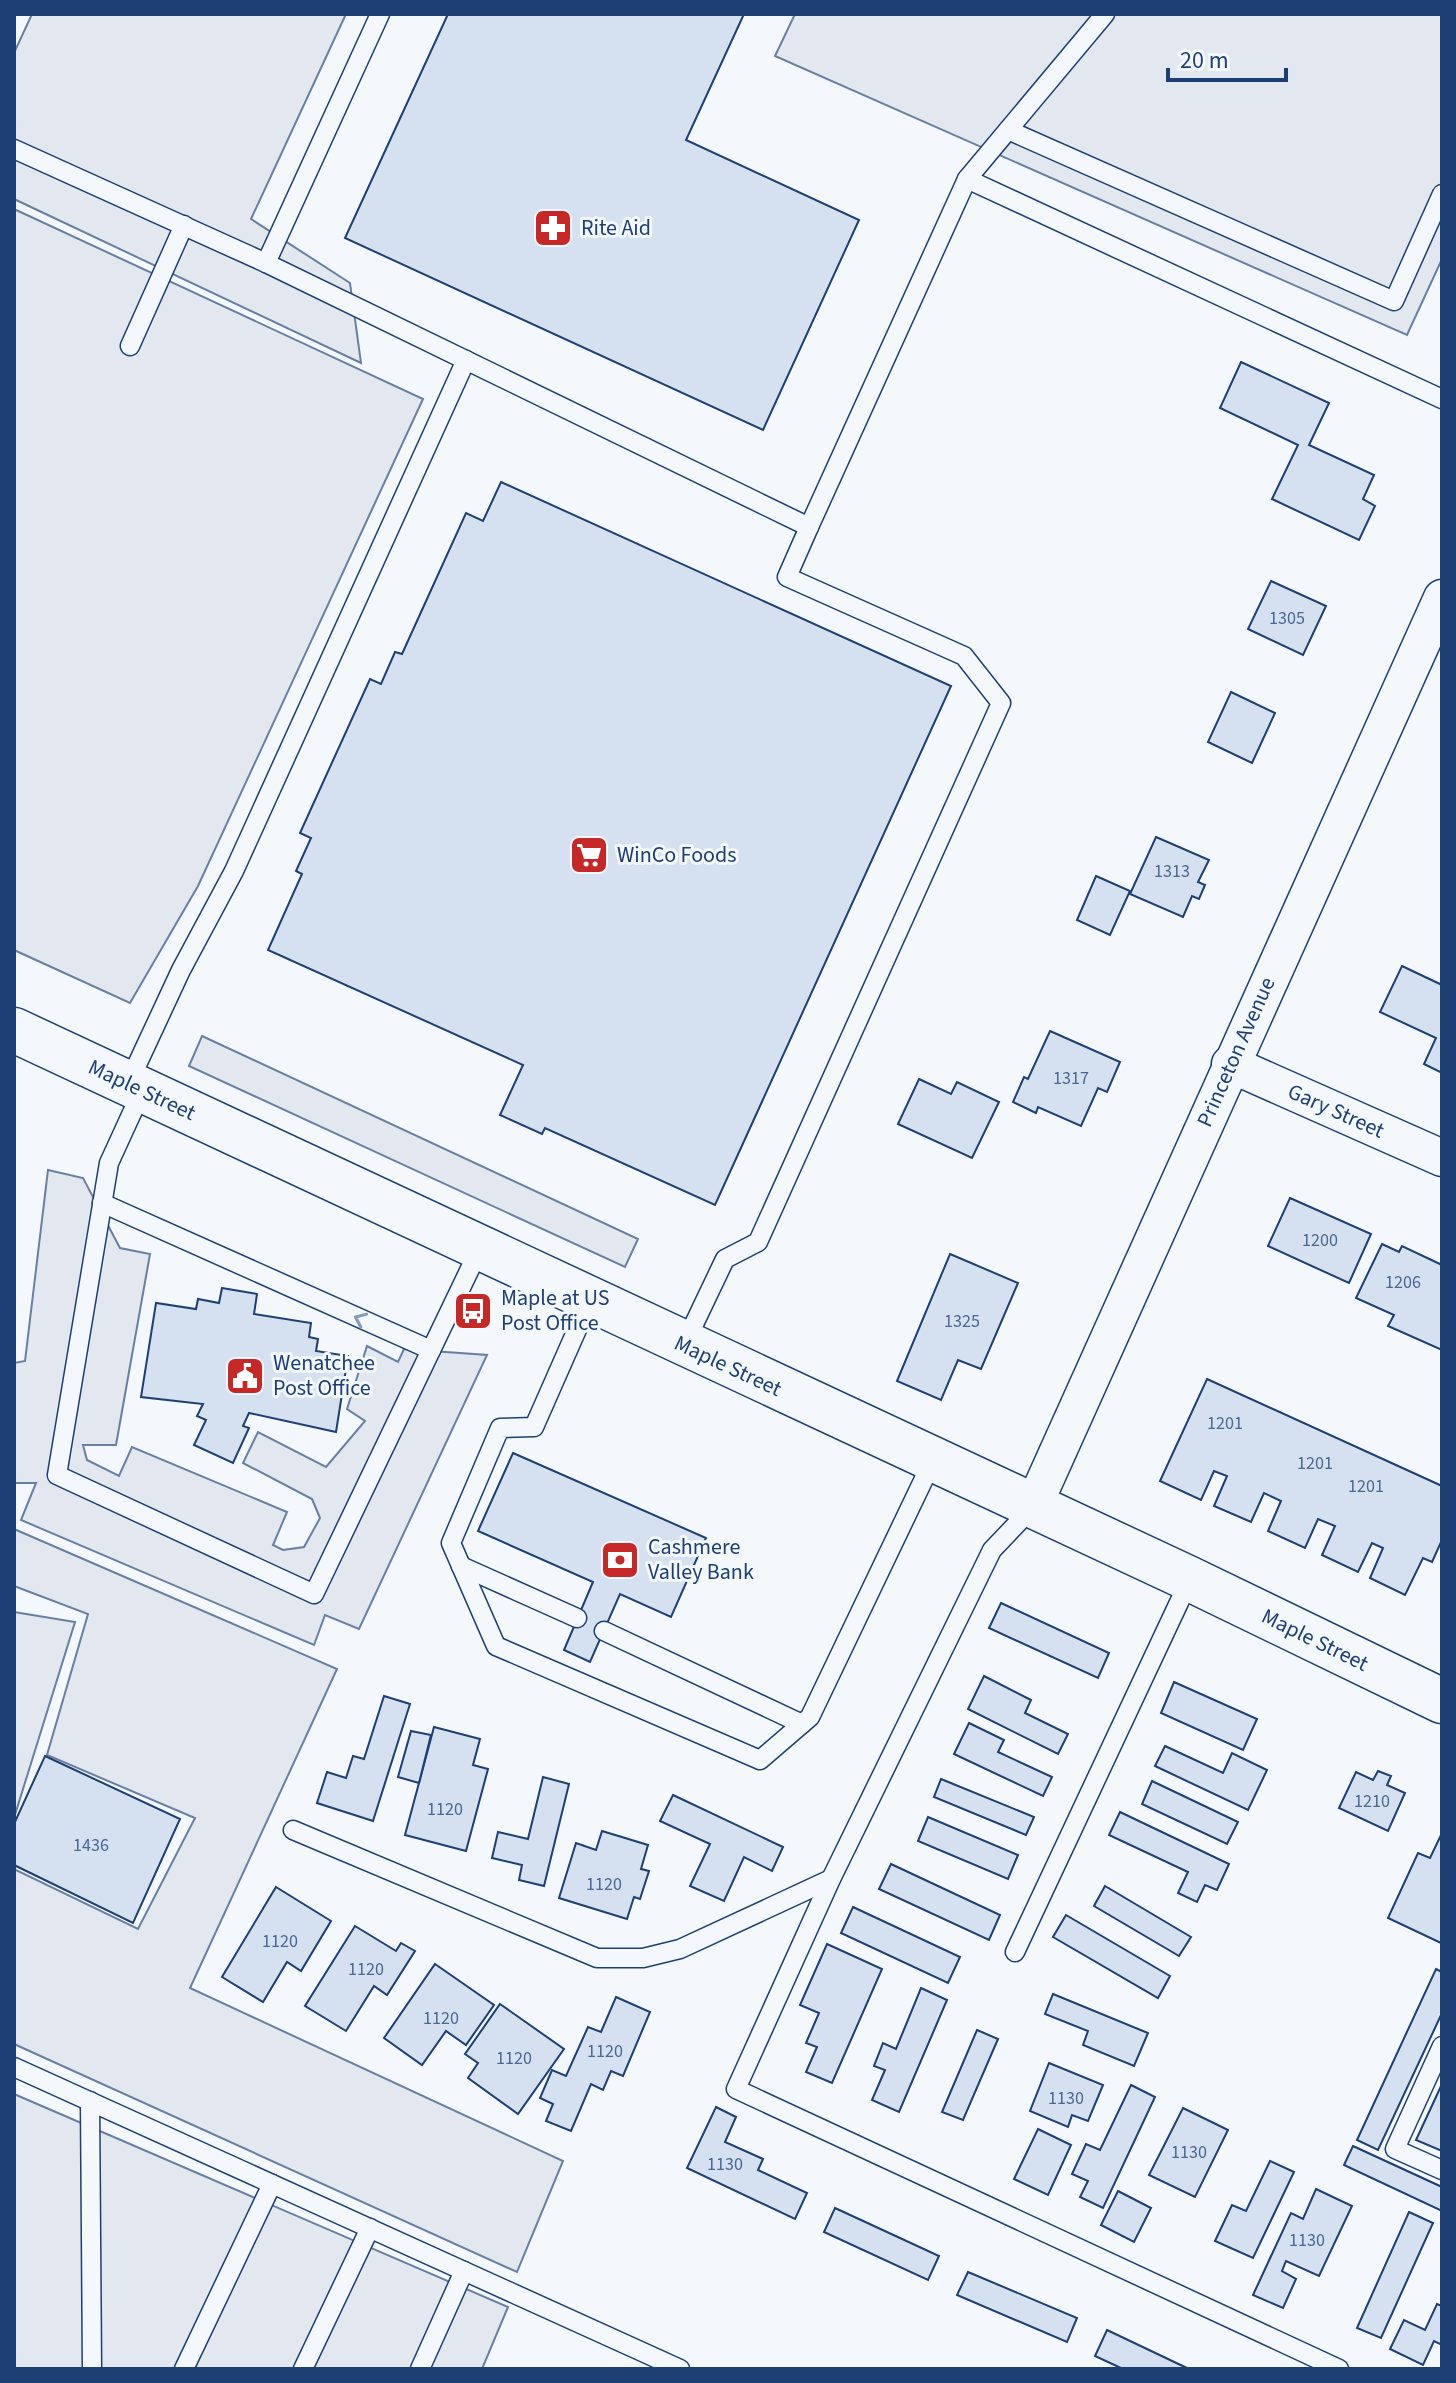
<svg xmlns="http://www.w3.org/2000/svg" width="1456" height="2383" viewBox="0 0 1456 2383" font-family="'Source Sans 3',sans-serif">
  <rect width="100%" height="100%" fill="#f4f7fb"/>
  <g fill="#e3e8f0" stroke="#687fa3" stroke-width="2">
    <path d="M32,14h314l-95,205 99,64 11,80 -347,-164v-146z"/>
    <path d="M795,14h647v245l-35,76 -632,-279z"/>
    <path d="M14,209l409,190 -225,487 -68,117 -116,-53z"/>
    <path d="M202,1036l436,203 -13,28 -436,-201z"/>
    <path d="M48,1170l35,8 37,70 30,6 -34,191h-33l4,15 32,16 13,-29 155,65 -14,33 10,5 21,-3 16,-29 -8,-19 -69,-36 15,-31 68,35 39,-46 -18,-12 20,-63 31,16 6,-13 83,6 -128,274 -34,-14 -11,30 -293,-125 15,-37h-22v-120l11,-2z"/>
    <path d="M14,1529l323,140 -147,319 373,173 -46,111 -503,-228v-175l124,60 57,-111 -148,-63 41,-141 -74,-28z"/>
    <path d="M14,1612l61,10 -61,196z"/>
    <path d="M14,2094l494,213 -26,62h-468z"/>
  </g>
  <g fill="#d5e0f0" stroke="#1d3f73" stroke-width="2">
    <path d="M448,14h296l-58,126 173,80 -96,210 -418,-192z"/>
    <path d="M1241,362l88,41 -20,42 65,30 -11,24 12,7 -16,34 -87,-41 26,-54 -78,-37z"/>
    <path d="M501,482l450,204 -236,519 -170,-77 -3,6 -42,-19 23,-50 -255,-115 34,-76 -6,-3 15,-33 -11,-5 70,-154 11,5 14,-32 7,2 64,-141 17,8z"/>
    <path d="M1271,581l55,25 -23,49 -55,-26z"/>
    <path d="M1231,692l44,21 -23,50 -44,-21z"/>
    <path d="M1156,837l53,23 -11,22 7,3 -6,14 -7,-3 -9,21 -53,-23z"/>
    <path d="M1096,876l34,15 -20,44 -33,-15z"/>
    <path d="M1402,966l40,19v88l-18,-9 12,-26 -56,-26z"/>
    <path d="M1050,1031l70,31 -13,30 -9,-4 -17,38 -43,-19 -2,6 -23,-11 11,-25 4,2z"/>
    <path d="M919,1079l32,15 6,-12 42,20 -27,56 -74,-34z"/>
    <path d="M1290,1198l81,36 -22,49 -81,-37z"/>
    <path d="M1382,1244l17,8 3,-6 40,19v85l-54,-24 6,-11 -38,-17z"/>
    <path d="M950,1254l68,29 -37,86 -23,-9 -17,40 -44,-19z"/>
    <path d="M222,1288l35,6 -3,20 57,9 -2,14 9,2 -2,12 32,5 -12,76 -87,-19 -6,13 6,2 -16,35 -39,-18 12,-25 -9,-4 6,-12 -62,-7 15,-94 40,6 2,-10 21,4z"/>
    <path d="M1207,1379l235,107v54l-10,22 -9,-4 -18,37 -35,-17 13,-30 -11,-5 -14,29 -36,-17 13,-29 -17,-7 -13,29 -37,-17 13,-30 -17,-8 -13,29 -37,-16 13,-30 -13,-5 -13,29 -41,-19z"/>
    <path d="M513,1453l193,85 -35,79 -51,-23 -30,68 -26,-12 29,-68 -115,-51z"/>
    <path d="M1001,1603l108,50 -11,25 -109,-50z"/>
    <path d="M984,1676l47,24 -6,13 43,21 -10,20 -90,-45z"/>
    <path d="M1174,1682l83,37 -14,31 -82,-37z"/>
    <path d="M384,1696l26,8 -37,117 -56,-18 10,-31 19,6 7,-22 11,3z"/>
    <path d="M969,1723l35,17 -6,12 54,25 -9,19 -89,-42z"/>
    <path d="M434,1727l46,12 -7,26 15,4 -22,82 -61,-16z"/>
    <path d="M411,1731l20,4 -12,48 -21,-6z"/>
    <path d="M1165,1746l58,27 9,-20 35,17 -19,40 -93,-44z"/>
    <path d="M45,1756l135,63 -47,104 -119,-58v-41z"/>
    <path d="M1378,1771l13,5 -4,9 18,8 -17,38 -49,-23 17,-36 17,8z"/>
    <path d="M543,1777l26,7 -25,102 -25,-6 3,-15 -30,-7 6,-26 30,7z"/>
    <path d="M941,1779l93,38 -8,18 -92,-38z"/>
    <path d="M1152,1781l86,41 -11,22 -85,-40z"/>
    <path d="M673,1795l110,52 -11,24 -28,-14 -20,44 -34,-15 20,-42 -50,-23z"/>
    <path d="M1120,1812l109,52 -12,26 -12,-5 -8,17 -19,-9 10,-21 -79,-37z"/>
    <path d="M928,1817l90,38 -10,24 -90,-38z"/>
    <path d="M602,1831l46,14 -7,24 8,2 -9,28 -6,-2 -7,22 -68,-21 17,-55 20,7z"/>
    <path d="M1442,1833v109l-1,1 -53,-25 30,-65 12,5z"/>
    <path d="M891,1864l109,51 -11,25 -110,-51z"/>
    <path d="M1105,1886l86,51 -12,19 -85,-50z"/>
    <path d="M276,1887l55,34 -30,50 -14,-9 -24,40 -41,-25z"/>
    <path d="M853,1907l107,50 -12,26 -107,-50z"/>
    <path d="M1066,1915l104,61 -12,22 -105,-61z"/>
    <path d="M355,1926l41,25 5,-8 14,8 -28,44 -13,-9 -28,45 -41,-25z"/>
    <path d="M827,1944l55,25 -50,114 -26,-11 11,-25 -11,-4 13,-30 -19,-8z"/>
    <path d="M435,1964l59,41 -28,40 -20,-14 -24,34 -38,-27z"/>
    <path d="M1436,1969l6,3v41l-64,137 -21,-10z"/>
    <path d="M921,1988l26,12 -48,112 -27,-12 13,-30 -11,-4 9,-23 13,6z"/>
    <path d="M1053,1994l95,39 -14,33 -51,-21 5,-14 -43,-17z"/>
    <path d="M616,1997l34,15 -27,64 -12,-5 -8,19 -12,-6 -20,47 -25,-10 7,-17 -13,-6 12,-28 14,6 22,-49 13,5z"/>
    <path d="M500,2004l64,45 -46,65 -50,-36 10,-15 -13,-9z"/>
    <path d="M977,2030l21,9 -35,81 -21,-8z"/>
    <path d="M1049,2063l54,22 -15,36 -16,-6 -4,12 -38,-16z"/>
    <path d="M1442,2084v67l-26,-11z"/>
    <path d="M1131,2085l24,12 -52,111 -23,-11 8,-16 -16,-7 14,-30 14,6z"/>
    <path d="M716,2107l20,10 -11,25 38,17 -5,11 49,23 -12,26 -108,-51z"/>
    <path d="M1183,2108l45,22 -33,67 -46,-22z"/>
    <path d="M1038,2129l33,16 -23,50 -34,-16z"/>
    <path d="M1353,2146l89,41v24l-98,-46z"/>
    <path d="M1270,2161l24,11 -41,86 -38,-17 17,-36 14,6z"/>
    <path d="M1316,2189l36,17 -33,70 -33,-15 -4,10 14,8 -13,29 -30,-13 38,-82 12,6z"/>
    <path d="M1118,2191l33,17 -17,34 -33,-17z"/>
    <path d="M835,2208l104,48 -11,24 -104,-48z"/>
    <path d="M1409,2212l24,11 -52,115 -24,-10z"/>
    <path d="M968,2272l109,46 -10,24 -110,-47z"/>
    <path d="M1437,2304l5,2v39l-8,-4 -11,24 -33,-16 14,-29 21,10z"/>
    <path d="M1107,2330l82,39h-66l-28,-13z"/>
  </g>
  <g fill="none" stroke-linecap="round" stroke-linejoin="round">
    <defs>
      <g id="service">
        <path d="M1008,130l386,171 48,-107"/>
        <path d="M14,149l252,114 543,264 158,-348 475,220"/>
        <path d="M967,179l138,-165"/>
        <path d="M266,263l114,-249"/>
        <path d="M130,346l54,-121"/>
        <path d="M128,1084l53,-114 53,-99 232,-511"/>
        <path d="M142,1091l-33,72 -52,312 257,119 166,-346"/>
        <path d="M102,1203l329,147"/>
        <path d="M590,1300l-56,127 -34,1 -49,115 45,103 264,114 50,-43 123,-257"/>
        <path d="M685,1343l40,-84 33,-17 243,-539 -37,-47 -177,-79 22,-50"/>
        <path d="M1033,1507l-41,43 -161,329 -95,210 603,280"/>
        <path d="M461,1566l116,52"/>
        <path d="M604,1631l198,93"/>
        <path d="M293,1830l304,128h46l37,-9 151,-70"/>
        <path d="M1015,1952l175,-373"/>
        <path d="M1442,2046l-47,103 47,21"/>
        <path d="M14,2067l666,302"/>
        <path d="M90,2101l2,268"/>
        <path d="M184,2369l88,-185"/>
        <path d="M303,2369l67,-141"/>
        <path d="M420,2369l44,-98"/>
      </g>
      <g id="minor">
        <path d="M1230,1064l212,94"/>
        <path d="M1033,1507l409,-909"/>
      </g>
      <path id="tertiary" d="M14,1030l1176,549 252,122"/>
    </defs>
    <use href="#service" stroke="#1d3f73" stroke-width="21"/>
    <use href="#minor" stroke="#1d3f73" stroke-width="39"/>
    <use href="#tertiary" stroke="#1d3f73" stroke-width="47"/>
    <use href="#service" stroke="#f4f7fb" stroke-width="18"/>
    <use href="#minor" stroke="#f4f7fb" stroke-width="36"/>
    <use href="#tertiary" stroke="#f4f7fb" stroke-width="44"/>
  </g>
  <defs><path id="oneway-chevron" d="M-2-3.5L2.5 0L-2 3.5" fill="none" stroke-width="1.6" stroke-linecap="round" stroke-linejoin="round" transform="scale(2)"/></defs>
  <use stroke="#889bb7" href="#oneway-chevron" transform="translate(360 1319) rotate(-156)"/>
  <defs>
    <symbol id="pharmacy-square" viewBox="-11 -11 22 22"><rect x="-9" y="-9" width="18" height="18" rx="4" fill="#c62828" stroke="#f4f7fb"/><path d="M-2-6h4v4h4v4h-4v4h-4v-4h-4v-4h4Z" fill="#fff"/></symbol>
    <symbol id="supermarket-square" viewBox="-11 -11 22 22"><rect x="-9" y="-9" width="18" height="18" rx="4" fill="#c62828" stroke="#f4f7fb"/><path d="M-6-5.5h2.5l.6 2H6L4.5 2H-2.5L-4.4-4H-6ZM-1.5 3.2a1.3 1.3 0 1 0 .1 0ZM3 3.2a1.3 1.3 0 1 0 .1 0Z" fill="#fff"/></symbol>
    <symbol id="bus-square" viewBox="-11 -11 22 22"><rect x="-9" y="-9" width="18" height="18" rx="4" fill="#c62828" stroke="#f4f7fb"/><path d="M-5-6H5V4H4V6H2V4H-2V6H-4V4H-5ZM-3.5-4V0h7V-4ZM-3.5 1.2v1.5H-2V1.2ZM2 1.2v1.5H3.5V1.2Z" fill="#fff"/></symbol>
    <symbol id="civic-square" viewBox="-11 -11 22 22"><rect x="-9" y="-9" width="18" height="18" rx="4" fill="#c62828" stroke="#f4f7fb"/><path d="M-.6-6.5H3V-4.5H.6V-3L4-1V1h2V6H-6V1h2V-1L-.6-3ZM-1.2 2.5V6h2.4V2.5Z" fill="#fff"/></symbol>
    <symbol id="bank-square" viewBox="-11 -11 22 22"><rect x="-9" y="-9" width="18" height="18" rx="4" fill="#c62828" stroke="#f4f7fb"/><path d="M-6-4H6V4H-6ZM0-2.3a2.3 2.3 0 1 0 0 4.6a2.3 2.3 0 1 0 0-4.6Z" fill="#fff"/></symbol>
  </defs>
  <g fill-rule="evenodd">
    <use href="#pharmacy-square" x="531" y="206" width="44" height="44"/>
    <use href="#supermarket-square" x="567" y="833" width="44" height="44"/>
    <use href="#bus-square" x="451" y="1289" width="44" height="44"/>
    <use href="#civic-square" x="223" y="1354" width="44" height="44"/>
    <use href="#bank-square" x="598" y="1538" width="44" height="44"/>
  </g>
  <g text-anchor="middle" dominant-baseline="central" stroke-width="6" stroke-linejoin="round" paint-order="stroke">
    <g font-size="18" fill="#4b6792">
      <text x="1287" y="618">1305</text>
      <text x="1172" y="871">1313</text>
      <text x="1071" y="1078">1317</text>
      <text x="1320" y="1240">1200</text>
      <text x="1403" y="1282">1206</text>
      <text x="962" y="1321">1325</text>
      <text x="1225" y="1423">1201</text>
      <text x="1315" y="1463">1201</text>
      <text x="1366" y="1486">1201</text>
      <text x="1372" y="1801">1210</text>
      <text x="445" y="1809">1120</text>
      <text x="91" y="1845">1436</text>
      <text x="604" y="1884">1120</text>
      <text x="280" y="1941">1120</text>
      <text x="366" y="1969">1120</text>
      <text x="441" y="2018">1120</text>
      <text x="605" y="2051">1120</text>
      <text x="514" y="2058">1120</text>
      <text x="1066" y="2098">1130</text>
      <text x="1189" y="2152">1130</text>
      <text x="725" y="2164">1130</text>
      <text x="1307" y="2240">1130</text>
    </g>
    <g font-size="22" fill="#1d3f73" stroke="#f4f7fb" text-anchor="start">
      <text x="581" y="228">Rite Aid</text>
      <text x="617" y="855">WinCo Foods</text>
      <text x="501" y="1298">Maple at US<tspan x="501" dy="25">Post Office</tspan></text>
      <text x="273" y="1363">Wenatchee<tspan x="273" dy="25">Post Office</tspan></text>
      <text x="648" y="1547">Cashmere<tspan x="648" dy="25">Valley Bank</tspan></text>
    </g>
    <g font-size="22" fill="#1d3f73" stroke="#f4f7fb">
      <text transform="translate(1236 1052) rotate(-66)">Princeton Avenue</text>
      <text transform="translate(142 1090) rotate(25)">Maple Street</text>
      <text transform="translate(1336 1111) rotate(24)">Gary Street</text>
      <text transform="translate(728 1366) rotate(25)">Maple Street</text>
      <text transform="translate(1315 1640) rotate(26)">Maple Street</text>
    </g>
  </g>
  <rect width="1456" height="2383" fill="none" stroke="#1d3f73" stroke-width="32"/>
  <path d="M1168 68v12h118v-12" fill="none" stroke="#1d3f73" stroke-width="4"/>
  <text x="1180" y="68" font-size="24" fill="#1d3f73" stroke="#f4f7fb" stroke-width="6" paint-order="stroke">20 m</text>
</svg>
